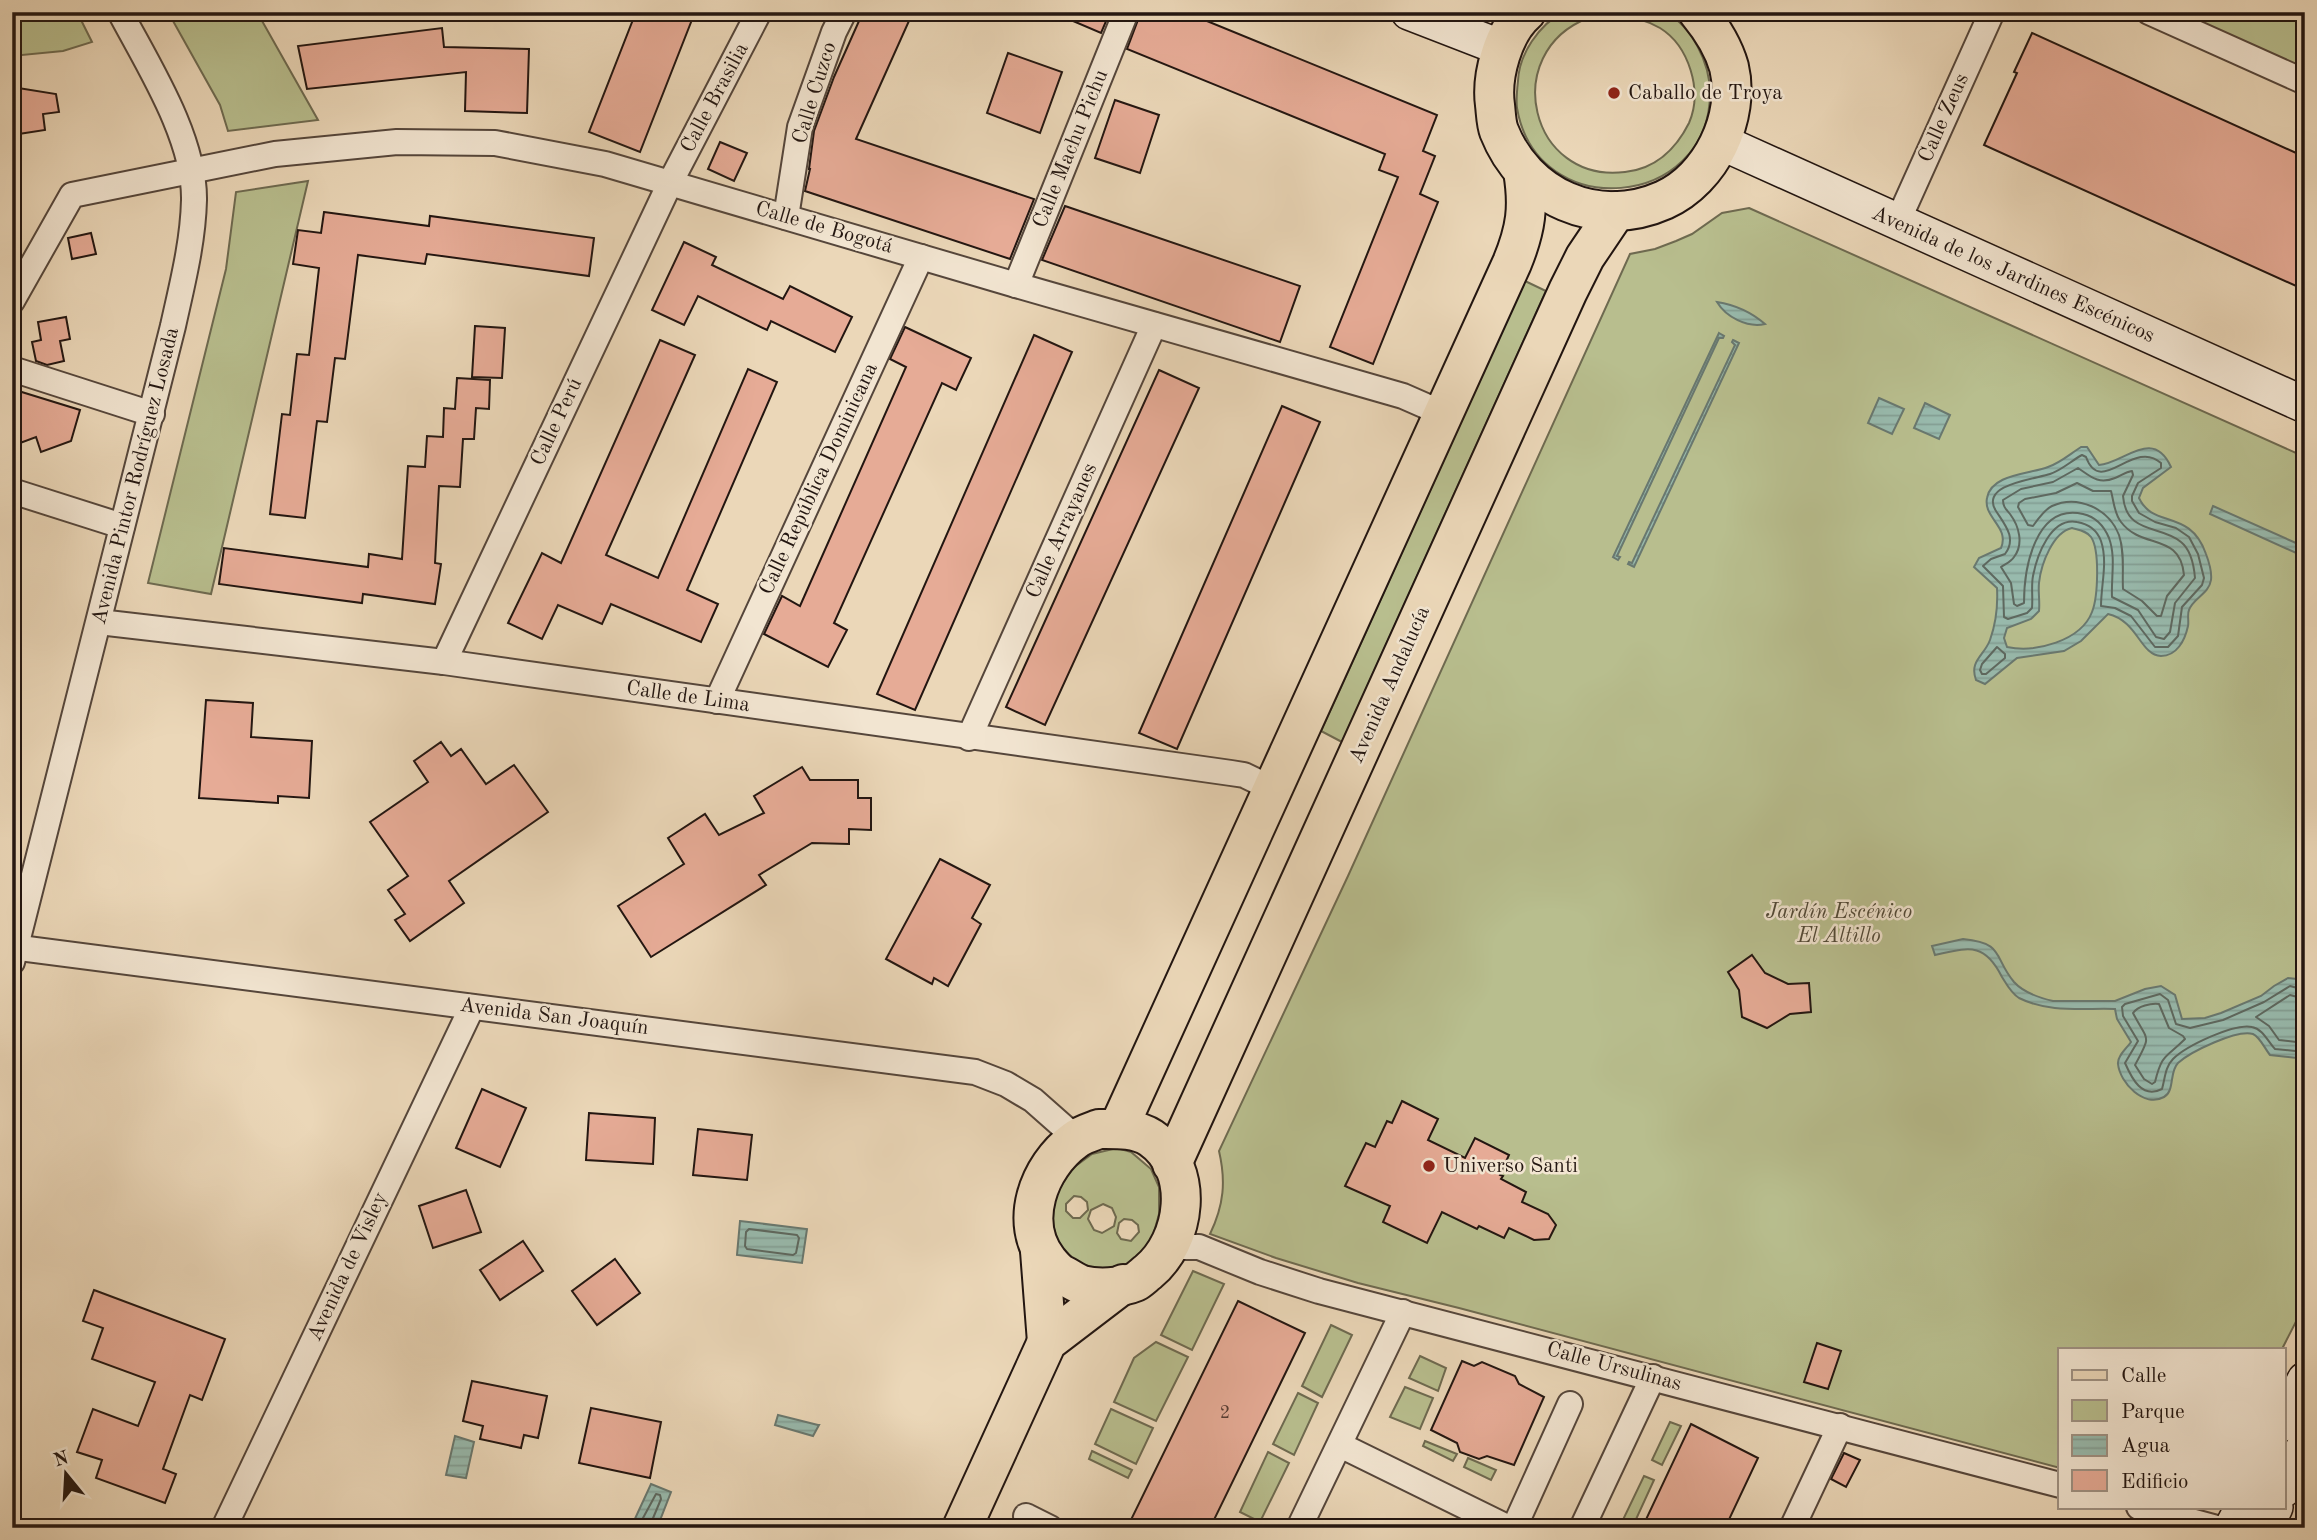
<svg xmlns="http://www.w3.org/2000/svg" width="2317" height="1540" viewBox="0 0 2317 1540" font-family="'Old Standard TT',serif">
  <defs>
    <pattern id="water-rules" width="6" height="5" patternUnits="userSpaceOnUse" patternTransform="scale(1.75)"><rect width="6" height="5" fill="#98baad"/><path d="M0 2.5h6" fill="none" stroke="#839f94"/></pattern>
  </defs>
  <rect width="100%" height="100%" fill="#ebd7b8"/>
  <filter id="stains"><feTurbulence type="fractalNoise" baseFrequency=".00286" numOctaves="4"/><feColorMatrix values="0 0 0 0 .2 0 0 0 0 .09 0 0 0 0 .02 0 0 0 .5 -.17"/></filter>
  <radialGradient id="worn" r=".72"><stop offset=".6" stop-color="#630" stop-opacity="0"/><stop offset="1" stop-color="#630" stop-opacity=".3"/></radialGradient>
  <g fill="#b8be8e" stroke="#6e6a50" stroke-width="2" fill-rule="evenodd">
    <path d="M12,12h65l15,30 -29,9 -51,5z"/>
    <path d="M168,12h89l61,108 -90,11 -8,-26z"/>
    <path d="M1563,12h102c27,14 45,51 45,81 0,116 -173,132 -193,15 -1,-8 0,-18 1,-27 1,-27 21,-56 45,-69zM1614,14c16,2 31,5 46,14 29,18 43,63 29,95 -13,26 -34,46 -64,49 -95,12 -126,-119 -37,-154 8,-3 18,-3 26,-4z"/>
    <path d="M2175,12h130v58z"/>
    <path d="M308,181l-97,413 -63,-11 78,-314 10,-77z"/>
    <path d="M1749,208l556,249v847l-23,45h-222v119l-601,-160 -101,-25 -82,-25 -66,-24c14,-29 16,-53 9,-83l129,-275 282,-622 25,-5 21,-8 16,-7 30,-21z"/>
    <path d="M1525,281l21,10 -204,451 -21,-11z"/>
    <path d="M1117,1148l14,4 20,17 8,18v27l-6,22 -17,24 -18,10h-30l-28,-20 -10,-36 4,-17 19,-29 19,-14zM1074,1196l7,1 6,5 1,8 -8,8h-7l-7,-7v-7zM1103,1204l9,4 4,9 -2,9 -12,7 -8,-3 -6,-11 3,-9zM1124,1219l8,1 6,5 1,7 -8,9 -10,-2 -4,-6 2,-10z"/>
    <path d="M1193,1271l31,13 -32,66 -31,-15z"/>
    <path d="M1331,1325l21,10 -30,62 -20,-11z"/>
    <path d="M1156,1342l32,15 -32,64 -42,-19 20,-44z"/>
    <path d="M1420,1356l26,12 -8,23 -29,-13z"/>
    <path d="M1405,1387l28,11 -13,31 -30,-12z"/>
    <path d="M1298,1393l20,10 -24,52 -21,-11z"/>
    <path d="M1111,1409l42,19 -17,36 -41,-20z"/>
    <path d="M1670,1422l11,4 -19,39 -10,-5z"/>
    <path d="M1425,1441l32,13 -4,7 -30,-15z"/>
    <path d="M1092,1451l40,19 -4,8 -39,-19z"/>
    <path d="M1268,1452l21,11 -29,59 -20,-10z"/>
    <path d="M1468,1458l28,12 -5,10 -27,-13z"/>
    <path d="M1644,1476l10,4 -22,48 -12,-2z"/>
  </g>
  <g fill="url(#water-rules)" stroke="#69786f" stroke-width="2" fill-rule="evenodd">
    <path d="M1717,302c19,3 34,10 48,22 -18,4 -39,-7 -48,-22z"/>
    <path d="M1719,333l5,3 -1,2h-4l-102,218 3,1 -2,3 -5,-3z"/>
    <path d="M1733,340l6,3 -105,224 -6,-3 1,-2 3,1 103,-218 -3,-3z"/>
    <path d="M1879,398l25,11 -12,25 -24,-11z"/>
    <path d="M1925,403l25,12 -11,24 -25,-11z"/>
    <path d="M2081,447h6l12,18c25,-2 54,-38 72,2l-28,21 -4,10c14,31 51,10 67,56 3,8 6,18 5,26 -2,14 -18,18 -22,30 -2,4 0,12 -1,16 -3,14 -11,30 -27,30 -21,-1 -23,-35 -53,-42l-27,27 -17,10 -47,7 -32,26 -9,-4c-7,-19 8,-24 14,-40 6,-17 8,-34 7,-52l-23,-21 5,-9 22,-10c9,-21 -18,-30 -14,-50 4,-24 43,-24 61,-31 12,-4 22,-13 33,-20zM2072,528c7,2 15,3 19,9 9,13 7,60 1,75 -11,29 -57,41 -85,35l-3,-9 3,-10 24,-9 8,-8c1,-10 -1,-19 0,-28 2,-19 14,-51 33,-55z"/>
    <path d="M2213,506l92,41v10l-95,-43z"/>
    <path d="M1963,939c42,4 30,18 51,43 9,10 26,16 39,19h62l30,-12 16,-3 14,9 7,24 23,-1 16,-5 40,-17 13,-10 14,-8 9,1 8,6v74l-35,-4c-5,-6 -10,-18 -17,-21 -16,-5 -63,18 -75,29 -9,9 -3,28 -14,34 -20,11 -44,-14 -46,-33 -1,-8 9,-16 13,-22l-14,-23 -2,-10c-33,-1 -66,4 -96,-11 -8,-5 -12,-13 -17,-21 -18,-36 -34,-29 -67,-22l-3,-9z"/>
    <path d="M740,1221l67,8 -5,34 -65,-8z"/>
    <path d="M778,1415l40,10h1l-6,11 -38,-11z"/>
    <path d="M455,1436l19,6 -8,36 -20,-3z"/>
    <path d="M651,1484l20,8 -14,36h-11l-13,-5z"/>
  </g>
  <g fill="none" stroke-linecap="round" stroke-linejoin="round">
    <g stroke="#5e685f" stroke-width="2">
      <path d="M2082,455l4,2c15,41 47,-19 75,6v5l-23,15 -6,13v5l7,12 16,9 21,6 13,9 9,17 6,24 -2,7 -20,22 -4,29 -10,11h-13l-24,-31 -16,-8 -14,-2c0,-21 7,-44 0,-65 -4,-11 -12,-17 -24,-19 -26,-5 -40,33 -44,54 -2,10 0,21 -1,32l-5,5 -19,6 -4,-2 -1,-31 -20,-20 8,-7 14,-5c12,-16 0,-29 -9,-43 -17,-27 40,-32 54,-37 12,-4 21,-13 32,-19z"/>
      <path d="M2078,468c12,8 20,17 37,10 6,-2 10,-6 17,-7l1,4 -10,21c3,39 39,29 58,46 10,8 13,24 14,36l-20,25 -5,29 -6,7 -8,-2 -18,-27 -26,-13c-1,-19 4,-40 -3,-59 -5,-12 -13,-21 -26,-24 -48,-11 -59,55 -59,89l-7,3 -3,-2 -3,-21 -10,-16c4,-3 10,-5 13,-10 10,-13 5,-31 -4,-43 -4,-5 -7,-7 -7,-14l18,-11 32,-7z"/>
      <path d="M2077,483l16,8h18c3,11 3,22 10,31 21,28 59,10 63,53l-17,21 -6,20h-4l-15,-15 -19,-12c-1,-17 2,-36 -4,-54 -10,-26 -41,-41 -67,-29 -8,4 -14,13 -19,20l-5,-1 -10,-18 1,-4 6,-4 31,-6z"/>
      <path d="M1997,647l8,7v4l-19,16h-4l-2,-4 2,-6z"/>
      <path d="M2305,990l-15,-4 -26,16 -41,18 -33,8 -14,-4 -8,-24 -8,-6 -35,10 -3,3 1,9 15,25 -13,22c7,16 17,36 37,26 3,-10 3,-22 11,-30 13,-13 61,-36 79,-32 11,2 16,15 23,22l30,3"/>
      <path d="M2305,999l-15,-4 -34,22 13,9 10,14 26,3"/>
      <path d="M2159,1004l10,24 14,8 2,3c-19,19 -23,14 -30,43l-3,2 -8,-5 -9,-14c17,-31 13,-23 -2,-52 5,-7 18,-10 26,-9z"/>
      <path d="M749,1229l48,6 2,3 -3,15 -3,2 -46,-6 -2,-3 1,-14z"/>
      <path d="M656,1494l4,1 1,4 -10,24 -4,2 -4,-7z"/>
    </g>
  </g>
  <g fill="#e6ab96" stroke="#231611" stroke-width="2">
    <path d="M636,12h59l-55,140 -51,-20z"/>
    <path d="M863,12h50l-57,127 178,60 -24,60 -205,-68 5,-22h-1l5,-38 20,-54z"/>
    <path d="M1052,12h58l-9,21z"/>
    <path d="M1141,12h44l252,103 -14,36 12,5 -15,38 18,8 -65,162 -43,-17 68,-170 -19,-7 6,-16 -258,-105z"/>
    <path d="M442,28l2,19 85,2 -2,64 -62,-2 1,-39 -159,17 -9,-43z"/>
    <path d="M2032,33l273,124v133l-321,-145 33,-72 -3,-1z"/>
    <path d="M1008,53l54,19 -22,61 -53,-20z"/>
    <path d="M12,87l44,7 3,18 -16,2 2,16 -33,5z"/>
    <path d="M1115,100l44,15 -19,58 -45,-15z"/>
    <path d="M720,142l27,11 -13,28 -26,-12z"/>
    <path d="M1065,206l235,80 -20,56 -238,-82z"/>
    <path d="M324,212l105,14 1,-10 164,22 -5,38 -162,-22 -2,10 -67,-9 -13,104 -10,-1 -8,64 -10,-1 -12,97 -35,-4 12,-100 8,1 7,-61 12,1 10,-87 -26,-4 5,-34 23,3z"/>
    <path d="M91,233l5,21 -24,5 -4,-21z"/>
    <path d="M684,242l32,15 -4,8 71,34 7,-13 62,31 -17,35 -64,-31 -4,9 -69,-34 -14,29 -32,-15z"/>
    <path d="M66,317l4,22 -10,2 4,20 -17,4 -11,-4 -4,-19 9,-2 -3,-18z"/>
    <path d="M475,326l30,2 -3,50 -30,-1z"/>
    <path d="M905,327l66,31 -15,32 -14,-7 -108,240 13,7 -19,37 -64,-33 18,-38 18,10 106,-239 -16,-8z"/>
    <path d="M1034,335l38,17 -157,358 -38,-16z"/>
    <path d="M660,340l35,15 -89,200 52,23 90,-209 29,13 -90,208 31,14 -17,38 -90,-38 -9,20 -44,-19 -16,34 -34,-16 34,-70 19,10z"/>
    <path d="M1159,370l40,18 -154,337 -39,-18z"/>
    <path d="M457,378l33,2 -1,29 -13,-1 -2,31h-11l-3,48 -21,-1 -4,77 6,1 -6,40 -72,-10 -1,9 -143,-19 5,-36 144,19 1,-13 33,5 6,-93 17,1 2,-31 16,1 1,-29 11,1z"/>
    <path d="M12,389l68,21 -9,31 -30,11 -5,-15 -24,9z"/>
    <path d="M1282,406l38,16 -143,327 -38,-16z"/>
    <path d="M206,700l47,3 -2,34 61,4 -3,57 -31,-2v7l-79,-5z"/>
    <path d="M441,742l10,14 10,-7 25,35 28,-19 34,47 -99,69 15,22 -54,38 -15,-21 10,-6 -17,-24 20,-14 -38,-54 58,-40 -14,-21z"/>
    <path d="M802,767l8,13h48v18h13v32l-22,-1v15l-37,-1 -53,32 7,10 -115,72 -33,-51 66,-42 -16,-26 37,-24 14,21 45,-22 -10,-17z"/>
    <path d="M940,859l50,26 -18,33 9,6 -33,62 -14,-8 -2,6 -46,-25z"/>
    <path d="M1752,955l13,18 23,11 21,-1 2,29 -21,2 -23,14 -25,-11 -3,-27 -11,-18z"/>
    <path d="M482,1089l44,19 -26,59 -44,-19z"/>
    <path d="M1402,1101l36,18 -10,21 37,18 10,-20 34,17 -9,20 3,1 -2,3 25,13 -4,10 26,12 8,11 -7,14 -15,1 -25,-12 -5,10 -25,-12 -2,3 -35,-17 -15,31 -44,-21 7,-16 -45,-20 21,-43 9,4 12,-26 5,2z"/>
    <path d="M589,1113l66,5 -2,46 -67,-4z"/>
    <path d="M698,1129l54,6 -5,45 -54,-5z"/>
    <path d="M466,1190l15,42 -48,16 -14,-42z"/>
    <path d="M523,1241l20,30 -43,29 -20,-30z"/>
    <path d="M615,1259l25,34 -43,32 -25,-34z"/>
    <path d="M94,1290l131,49 -23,61 -12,-5 -27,74 13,5 -11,29 -69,-25 6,-18 -25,-8 16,-43 45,17 17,-44 -63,-23 11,-31 -20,-7z"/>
    <path d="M1238,1301l67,32 -95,195h-83z"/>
    <path d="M1817,1343l24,8 -13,38 -24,-7z"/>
    <path d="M1462,1361l12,5 8,-4 33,14 4,8 25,13 -30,68 -27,-9 -8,3 -19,-7 -3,-9 -26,-13z"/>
    <path d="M472,1381l75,15 -9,42 -14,-3 -3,13 -41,-9 3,-13 -20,-5z"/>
    <path d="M591,1408l70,14 -11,56 -71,-15z"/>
    <path d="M1691,1424l67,34 -33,70h-83z"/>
    <path d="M1844,1453l16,7 -14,27 -15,-8z"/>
  </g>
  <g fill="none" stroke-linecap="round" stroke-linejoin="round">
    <defs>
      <g id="street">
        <path d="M2149,12l156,70"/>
        <path d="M786,217l14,-90 34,-95 10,-20"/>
        <path d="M1897,223l95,-211"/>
        <path d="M1016,285l110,-273"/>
        <path d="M12,301l60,-106 203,-41 122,-12 98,1 110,21 411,121 387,111 41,18"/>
        <path d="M12,369l140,45"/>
        <path d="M12,491l110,35"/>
        <path d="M99,622l345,40 787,111 13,2 29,14"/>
        <path d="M444,662l226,-479 89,-171"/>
        <path d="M717,701l204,-444"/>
        <path d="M969,738l185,-413"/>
        <path d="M12,947l963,125 31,12 27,16 43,38"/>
        <path d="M12,962l161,-636c9,-41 20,-83 21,-126 1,-62 -46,-135 -74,-188"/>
        <path d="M1170,1247h29l61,25 59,19 741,194"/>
        <path d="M1340,1445l169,83"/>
        <path d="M2139,1507l78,21"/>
        <path d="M1026,1516l24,12"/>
        <path d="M224,1528l248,-521"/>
        <path d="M1299,1528l104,-216"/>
        <path d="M1514,1528l56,-124"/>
        <path d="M1582,1528l71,-151"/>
        <path d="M1792,1528l48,-102"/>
      </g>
      <g id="secondary">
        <path d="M1409,12l93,36"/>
        <path d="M1721,142l584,263"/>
        <path d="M2284,1423l21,-43"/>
        <path d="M2284,1489l21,-44"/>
        <path d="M2232,1528l11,-21"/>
        <path d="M2265,1528l10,-21"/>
      </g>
      <g id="primary">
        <path d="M1526,12c-23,20 -35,64 -31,93 1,8 1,18 4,26 26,66 98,99 165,69 47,-21 77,-83 65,-133 -6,-21 -17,-38 -31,-55"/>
        <path d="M1099,1129c17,0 37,-1 52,9 45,31 35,103 -3,134 -4,3 -9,8 -13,10 -14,6 -38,7 -53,3 -6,-2 -13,-7 -19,-10 -6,-3 -10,-8 -15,-14 -30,-38 -10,-94 27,-121 6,-5 16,-8 24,-11z"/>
        <path d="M1118,1129l394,-866c14,-34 17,-56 11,-92"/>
        <path d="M1172,1164l396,-873 17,-34 31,-46"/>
        <path d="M1040,1251l7,91"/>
        <path d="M962,1528l85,-186 76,-58"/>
      </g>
    </defs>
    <use href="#street" stroke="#55463b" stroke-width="28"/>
    <use href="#secondary" stroke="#231611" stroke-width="38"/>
    <use href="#primary" stroke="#231611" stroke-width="42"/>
    <use href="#street" stroke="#f2e5d1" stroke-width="24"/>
    <use href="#secondary" stroke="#f2e5d1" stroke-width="35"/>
    <use href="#primary" stroke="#ebd7b8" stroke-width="38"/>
  </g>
  <g fill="#8f2418" stroke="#f2e5d1" stroke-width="2.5">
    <circle cx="1614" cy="93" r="7"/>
    <circle cx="1429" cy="1166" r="7"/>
  </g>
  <g text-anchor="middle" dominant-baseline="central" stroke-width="5" stroke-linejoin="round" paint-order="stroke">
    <g font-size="18" fill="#543b32">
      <text x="1225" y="1413">2</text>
    </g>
    <g font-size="21" fill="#231611" stroke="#f2e5d1">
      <text transform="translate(815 93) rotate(-73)">Calle Cuzco</text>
      <text transform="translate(715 98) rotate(-62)">Calle Brasilia</text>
      <text transform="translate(1944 118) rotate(-66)">Calle Zeus</text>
      <text transform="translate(1071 149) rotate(-68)">Calle Machu Pichu</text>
      <text transform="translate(824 228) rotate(16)">Calle de Bogotá</text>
      <text transform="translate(2013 275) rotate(24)">Avenida de los Jardines Escénicos</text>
      <text transform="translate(557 422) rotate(-65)">Calle Perú</text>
      <text transform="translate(136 476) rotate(-76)">Avenida Pintor Rodríguez Losada</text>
      <text transform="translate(819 479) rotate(-65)">Calle República Dominicana</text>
      <text transform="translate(1062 531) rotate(-66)">Calle Arrayanes</text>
      <text transform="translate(1390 685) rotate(-66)">Avenida Andalucía</text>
      <text transform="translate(688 697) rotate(8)">Calle de Lima</text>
      <text transform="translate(554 1017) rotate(7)">Avenida San Joaquín</text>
      <text transform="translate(348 1267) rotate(-65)">Avenida de Visley</text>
      <text transform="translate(1614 1367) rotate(15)">Calle Ursulinas</text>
    </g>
    <g font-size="21" fill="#231611" stroke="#f2e5d1" text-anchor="start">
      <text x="1628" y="93">Caballo de Troya</text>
      <text x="1443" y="1166">Universo Santi</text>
    </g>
    <g font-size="21" font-style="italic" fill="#504836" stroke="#f2e5d1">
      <text x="1839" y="912">Jardín Escénico<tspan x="1839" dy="24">El Altillo</tspan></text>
    </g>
  </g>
  <rect width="2317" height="1540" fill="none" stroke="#ebd7b8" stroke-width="42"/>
  <rect x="14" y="14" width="2289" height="1512" fill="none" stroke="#231611" stroke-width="3.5"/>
  <rect x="21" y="21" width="2275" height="1498" fill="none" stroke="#231611" stroke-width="2"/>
  <rect x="2058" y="1348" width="228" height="161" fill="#f2e5d1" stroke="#9f9284" stroke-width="2"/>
  <rect x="2072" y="1370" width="35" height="10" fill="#ebd7b8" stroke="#9f9284" stroke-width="2"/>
  <text x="2121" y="1382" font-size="21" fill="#231611">Calle</text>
  <rect x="2072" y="1400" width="35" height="21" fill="#b8be8e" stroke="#9f9284" stroke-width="2"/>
  <text x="2121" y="1418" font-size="21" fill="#231611">Parque</text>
  <rect x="2072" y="1435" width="35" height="21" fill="url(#water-rules)" stroke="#9f9284" stroke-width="2"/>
  <text x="2121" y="1452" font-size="21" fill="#231611">Agua</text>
  <rect x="2072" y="1470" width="35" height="21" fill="#e6ab96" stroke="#9f9284" stroke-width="2"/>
  <text x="2121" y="1488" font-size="21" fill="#231611">Edificio</text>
  <g transform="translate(66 1474) rotate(342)" stroke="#f2e5d1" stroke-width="5" paint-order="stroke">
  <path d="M0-5L12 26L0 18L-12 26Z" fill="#231611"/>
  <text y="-10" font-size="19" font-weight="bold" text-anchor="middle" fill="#231611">N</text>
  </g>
  <rect width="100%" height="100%" filter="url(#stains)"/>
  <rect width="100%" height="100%" fill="url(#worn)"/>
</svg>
